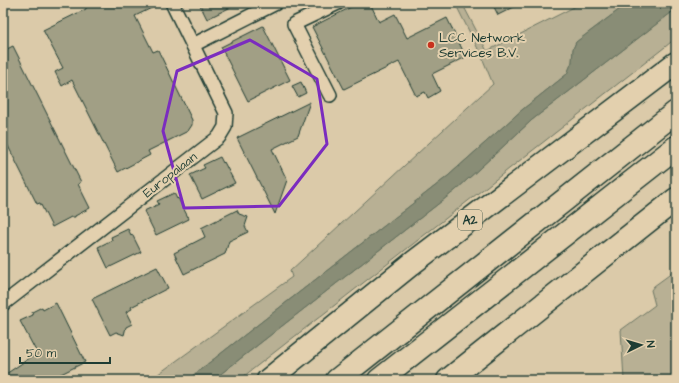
<svg xmlns="http://www.w3.org/2000/svg" width="679" height="383" viewBox="0 0 679 383" font-family="'Architects Daughter',sans-serif">
  <rect width="100%" height="100%" fill="#dbcaa9"/>
  <filter id="ink" filterUnits="userSpaceOnUse"><feTurbulence type="fractalNoise" baseFrequency=".025" numOctaves="2"/><feDisplacementMap in="SourceGraphic" scale="8" xChannelSelector="R" yChannelSelector="G"/><feConvolveMatrix kernelMatrix="1 2 1 2 8 2 1 2 1" color-interpolation-filters="sRGB"/></filter>
  <g filter="url(#ink)">
    <g fill="#b8b094" stroke="#6c7664">
      <path d="M455,3h7l25,48 95,-48h46l-52,39 -3,7 -1,13 -5,12 -44,35 -75,67 -261,204h-37l142,-103 -2,-6 203,-187 -12,-29z"/>
      <path d="M676,9v29l-11,9 -426,333h-26l243,-190 76,-70z"/>
      <path d="M676,270v110h-52l-3,-50 34,-25 -4,-15 3,-4z"/>
    </g>
    <path fill="#898d76" stroke="#5f6d5c" d="M628,3h48v6l-144,111 -76,70 -243,190h-26l261,-204 75,-67 44,-35 5,-12 1,-13 3,-7z"/>
    <g fill="#a19f85" stroke="#1f3d34">
      <path d="M95,3h67l-27,13 18,36 5,-2 34,70v5l-4,6 -40,20 2,4 -32,17 -46,-92 -10,6 -7,-14 8,-4 -20,-38 43,-21v-2z"/>
      <path d="M199,3h40l-32,16z"/>
      <path d="M359,3h11l9,19 16,-8 12,24 40,-20 19,39 -34,17 8,17 -12,7 -3,-6 -9,4 -17,-34 -55,27 -32,-62z"/>
      <path d="M492,3h30l-24,12z"/>
      <path d="M263,26l27,54 -42,21 -27,-54z"/>
      <path d="M13,46l68,136 -3,2 12,24 -15,8v1h-4l-19,10 -12,-24 -3,1 -31,-62 -3,1v-92z"/>
      <path d="M301,82l5,11 -8,4 -6,-11z"/>
      <path d="M310,102l-12,34 -26,13 15,31 -12,34 -38,-76z"/>
      <path d="M220,157l3,6 1,-1 11,21 -33,16 -12,-24 15,-7 -2,-3z"/>
      <path d="M174,193l3,6 1,-1 11,21 -33,16 -12,-24 15,-7 -2,-3z"/>
      <path d="M237,210l2,4 9,3 -3,9 3,6 -19,9 -4,13 -41,20 -10,-21 31,-16 -4,-9z"/>
      <path d="M128,229l3,6 1,-1 9,18 -33,16 -10,-21 14,-7 -1,-3z"/>
      <path d="M157,267l11,21 -37,19 1,2 -6,3 6,12 -6,3 -2,8 -8,-3 -6,3 -18,-36z"/>
      <path d="M56,303l29,59 -30,15 1,3h-53v-4l34,-23 -17,-32 13,-6 -1,-3 10,-5 1,3z"/>
    </g>
    <g fill="none" stroke-linecap="round" stroke-linejoin="round">
      <defs>
        <g id="street">
          <path d="M193,45l83,-42"/>
          <path d="M330,95l-36,-71 44,-21"/>
          <path d="M3,304l216,-167 6,-10 1,-14 -54,-110"/>
        </g>
        <g id="highway">
          <path d="M268,380l146,-118 262,-199"/>
          <path d="M337,380l339,-268"/>
          <path d="M379,380l297,-233"/>
          <path d="M448,380l228,-181"/>
        </g>
      </defs>
      <use href="#street" stroke="#1f3d34" stroke-width="16"/>
      <use href="#highway" stroke="#1f3d34" stroke-width="25"/>
      <use href="#street" stroke="#e3d0ae" stroke-width="13"/>
      <use href="#highway" stroke="#e3d0ae" stroke-width="22"/>
    </g>
  </g>
  <path fill="none" stroke="#7b2cbf" stroke-width="3" stroke-linejoin="round" d="M250,40l67,39 10,65 -48,62 -95,2 -21,-77 14,-60z"/>
  <circle fill="#c8321e" stroke="#e3d0ae" stroke-width="1.5" cx="431" cy="45" r="4"/>
  <g text-anchor="middle" dominant-baseline="central" stroke-width="4" stroke-linejoin="round" paint-order="stroke">
    <rect fill="#e3d0ae" stroke="#5a6959" stroke-width="1" x="458" y="210" width="24" height="20" rx="3"/>
    <g font-size="12" font-weight="bold" fill="#1f3d34">
      <text x="470" y="220">A2</text>
    </g>
    <g font-size="13" fill="#1f3d34" stroke="#e3d0ae" text-anchor="start">
      <text x="439" y="38">LCC Network<tspan x="439" dy="15">Services B.V.</tspan></text>
    </g>
    <g font-size="13" fill="#1f3d34" stroke="#e3d0ae">
      <text transform="translate(170 175) rotate(-38)">Europalaan</text>
    </g>
  </g>
  <rect width="679" height="383" fill="none" stroke="#e3d0ae" stroke-width="16"/>
  <rect x="8" y="8" width="663" height="367" fill="none" stroke="#1f3d34" stroke-width="1.5" filter="url(#ink)"/>
  <g transform="translate(641 345) rotate(85)" stroke="#e3d0ae" stroke-width="3" paint-order="stroke">
  <path d="M0-3L7 15L0 10L-7 15Z" fill="#1f3d34"/>
  <text y="-6" font-size="11" font-weight="bold" text-anchor="middle" fill="#1f3d34">N</text>
  </g>
  <path d="M20 357v6h90v-6" fill="none" stroke="#1f3d34" stroke-width="2"/>
  <text x="26" y="357" font-size="12" fill="#1f3d34" stroke="#e3d0ae" stroke-width="3" paint-order="stroke">50 m</text>
</svg>
